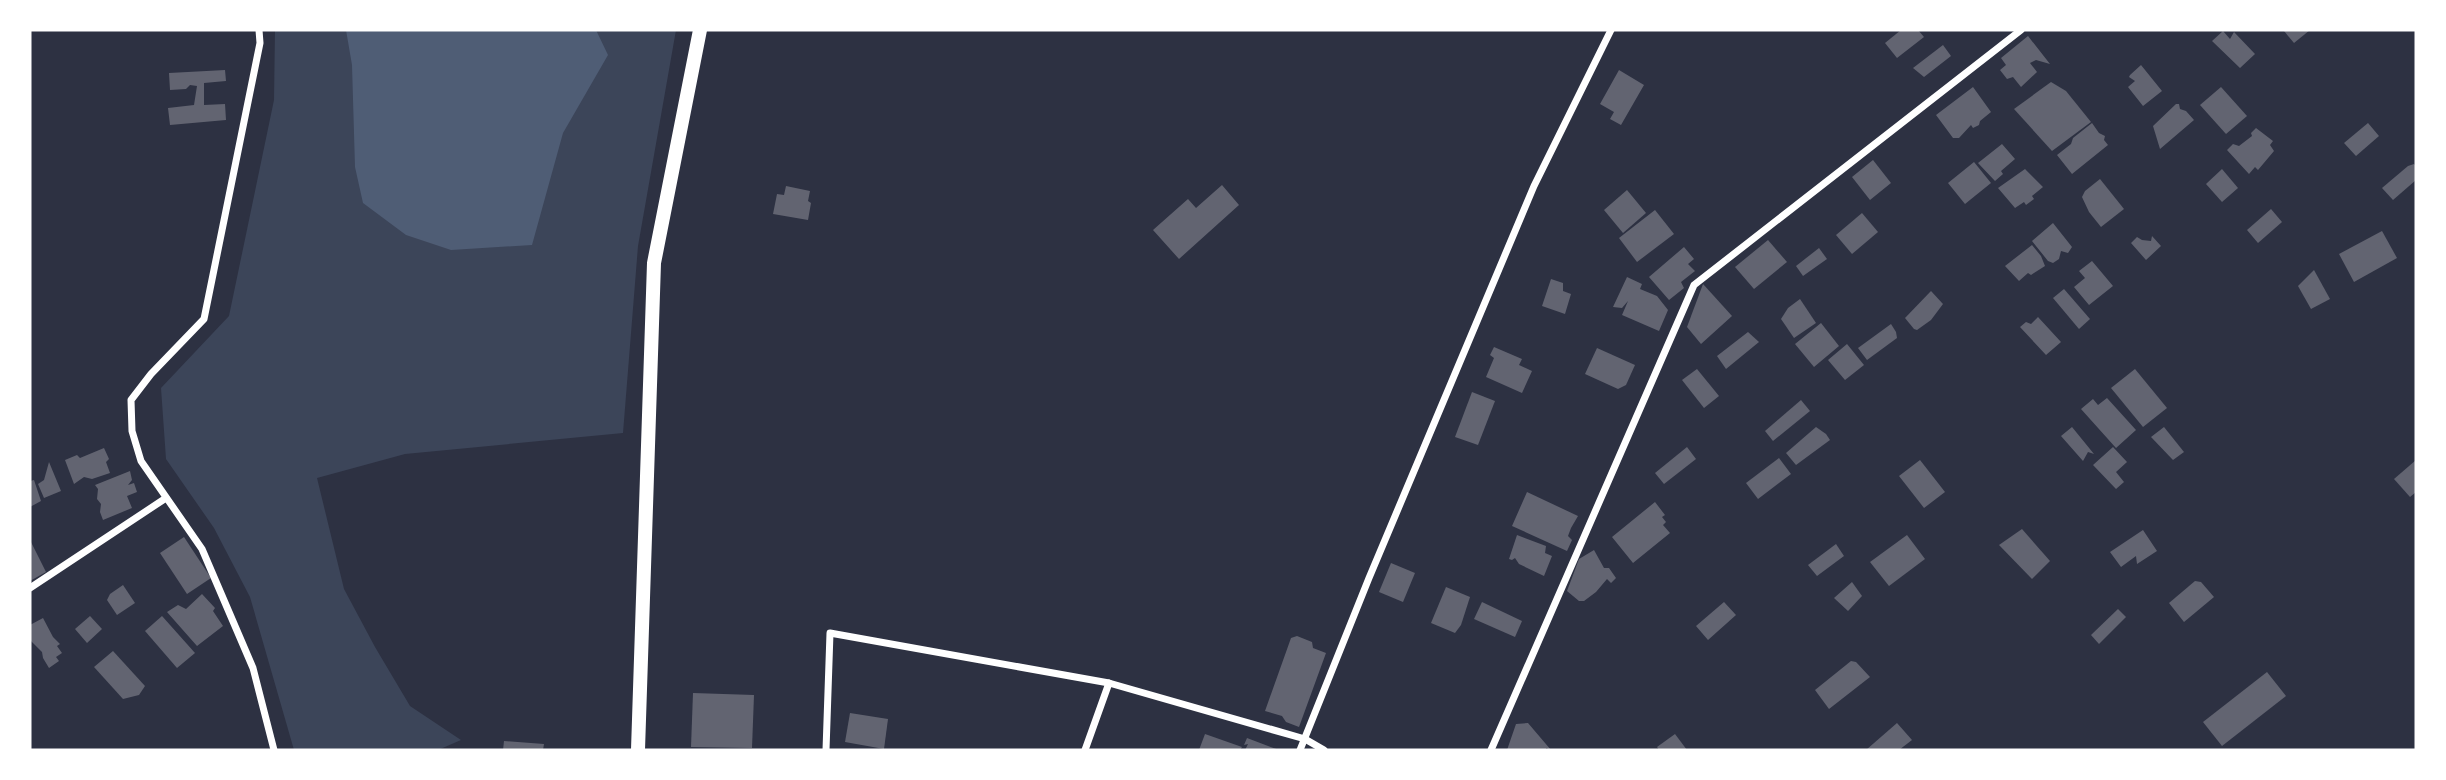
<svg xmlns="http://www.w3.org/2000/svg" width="2446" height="780" viewBox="0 0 2446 780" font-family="Literata,serif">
  <rect width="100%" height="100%" fill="#2d3142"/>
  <path fill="#3c4559" d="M275,30h401l-38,216 -15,187 -218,21 -88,24 27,111 31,58 35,59 51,34 -23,10h-144l-44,-153 -36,-69 -48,-69 -5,-71 68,-72 45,-216z"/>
  <path fill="#4f5d75" d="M346,30h250l12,25 -45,78 -31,112 -81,5 -45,-15 -43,-32 -8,-36 -3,-102z"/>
  <g fill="#626471">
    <path d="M1901,30h17l6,7 -27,21 -12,-15z"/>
    <path d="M2286,30h24l-16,13 -10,-12z"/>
    <path d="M2223,31l7,8 4,-7 21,22 -15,14 -28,-27z"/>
    <path d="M2028,36l22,28 -14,-4 -6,3 7,9 -16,15 -8,-10 -6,2 -7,-9 6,-5 -5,-7z"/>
    <path d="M1943,45l8,11 -27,21 -11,-9z"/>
    <path d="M2141,65l21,26 -19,15 -15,-19 7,-6 -6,-4 1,-2z"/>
    <path d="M225,70l1,11 -22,2v22l21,-1 1,16 -56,5 -2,-17 26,-3 3,-19 -7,-1 -4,4 -16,1 -1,-17z"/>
    <path d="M1619,70l25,15 -23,40 -11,-6 4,-7 -14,-8z"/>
    <path d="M2051,82l15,9 25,31 -39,29 -38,-42z"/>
    <path d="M1973,87l18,25 -11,9 -1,4 -6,3 -2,-3 -12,13h-6l-17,-23z"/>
    <path d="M2221,87l26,29 -21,18 -26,-29z"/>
    <path d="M2176,104h3l1,5 6,2 8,9 -34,29 -7,-23z"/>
    <path d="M2092,123l7,10 6,3 -1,4 4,5 -36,29 -15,-19 14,-11 2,-6z"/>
    <path d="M2368,123l11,13 -23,20 -12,-13z"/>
    <path d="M2256,128l17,13 -3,4 4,6 -16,19 -3,-3 -6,7 -22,-24 6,-6 6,2 13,-10 -1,-3z"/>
    <path d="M2002,144l13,15 -14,12 2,3 -8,7 -17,-18z"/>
    <path d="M1873,160l18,23 -21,17 -18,-23z"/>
    <path d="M1974,162l17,21 -26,21 -17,-21z"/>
    <path d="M2414,164l2,2v14l-23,20 -11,-12 26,-22z"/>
    <path d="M2025,169l18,18 -11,9 2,3 -8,6 -2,-3 -9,6 -17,-20z"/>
    <path d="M2222,169l16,19 -16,14 -16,-18z"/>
    <path d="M2100,179l24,30 -23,18 -12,-15 -7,-15 3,-6z"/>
    <path d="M1222,185l17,20 -60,54 -26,-29 35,-31 8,9z"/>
    <path d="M786,186l24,5 -2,10 3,2 -3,17 -35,-6 4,-20 7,1z"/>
    <path d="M1627,190l19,23 -23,20 -19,-23z"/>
    <path d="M2271,209l11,13 -24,21 -11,-13z"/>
    <path d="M1655,210l19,24 -37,28 -18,-24z"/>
    <path d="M1862,213l16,19 -26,22 -16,-19z"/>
    <path d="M2053,223l19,24 -4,6 -7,-2 -2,8 -6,4 -5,-2 -16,-20z"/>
    <path d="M2382,231l15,27 -43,24 -15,-28z"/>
    <path d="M2152,236l9,10 -15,14 -15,-17 6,-6 5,3 9,1z"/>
    <path d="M1768,240l19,22 -33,27 -19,-22z"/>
    <path d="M2032,245l9,11 4,10 -14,9 -3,-2 -9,8 -14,-15z"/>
    <path d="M1684,247l10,12 -6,5 7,7 -14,11 3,6 -15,12 -20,-23z"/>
    <path d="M1819,248l8,11 -24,17 -7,-10z"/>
    <path d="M2092,261l21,25 -24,19 -15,-18 11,-9 -6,-7z"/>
    <path d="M2314,270l16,29 -19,10 -13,-23z"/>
    <path d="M1627,277l15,7 -2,5 17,7 11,14 -9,21 -37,-16 6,-14 -6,7 -9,-1z"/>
    <path d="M1551,279l12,4v8l8,3 -6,20 -23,-8z"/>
    <path d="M1703,284l29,32 -31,28 -14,-17z"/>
    <path d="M2064,289l26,30 -11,10 -26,-31z"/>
    <path d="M1931,291l12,13 -12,16 -14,10 -3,-1 -9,-11z"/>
    <path d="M1800,299l16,24 -22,15 -13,-19 7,-11z"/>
    <path d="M2038,317l23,25 -15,13 -26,-28 6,-5 5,2z"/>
    <path d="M1821,323l18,23 -25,21 -19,-23z"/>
    <path d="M1891,324l5,8 1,6 -30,22 -9,-12z"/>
    <path d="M1748,332l11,10 -33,27 -9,-13z"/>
    <path d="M1847,344l17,21 -19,15 -17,-20z"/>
    <path d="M1494,347l28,12 -3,6 13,6 -10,22 -36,-16 8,-19 -4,-3z"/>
    <path d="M1597,348l38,17 -9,20 -8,4 -33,-15z"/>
    <path d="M1697,369l22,27 -15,12 -22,-28z"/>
    <path d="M2135,369l32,39 -24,19 -32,-39z"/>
    <path d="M1472,392l23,9 -17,44 -23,-8z"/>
    <path d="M2107,398l29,32 -20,18 -35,-39 12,-10 5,6z"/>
    <path d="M1801,400l9,11 -37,30 -8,-10z"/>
    <path d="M1816,427l10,7 4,6 -34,25 -10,-12z"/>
    <path d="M2072,427l22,27 -6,-2 -5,9 -22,-25z"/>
    <path d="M2164,427l20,25 -11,8 -22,-23z"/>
    <path d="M1687,447l9,12 -32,25 -9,-11z"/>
    <path d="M2113,447l14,15 -11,10 8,10 -8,7 -23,-24z"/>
    <path d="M104,448l5,11 -3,3 4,11 -18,6 -8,-2 -10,7 -9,-24 12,-5 3,3z"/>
    <path d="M1779,458l12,16 -33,25 -12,-16z"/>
    <path d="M1920,460l25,32 -21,16 -25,-32z"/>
    <path d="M2416,460v32l-6,5 -16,-18z"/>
    <path d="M49,462l12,29 -17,7 -6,-14 6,-4z"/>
    <path d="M130,471l2,9 -4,5 6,-2 3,9 -10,4 5,12 -29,12 -3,-8 1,-8 -4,-5 1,-10 -3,-4z"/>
    <path d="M34,480l7,21 -11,6v-26z"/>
    <path d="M1527,492l51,24 -7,12 -3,8 4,4 -5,11 -55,-25z"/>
    <path d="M1655,502l10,13 -3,2 4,5 -3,3 7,8 -37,30 -21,-26z"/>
    <path d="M2022,529l28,32 -18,18 -33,-34z"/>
    <path d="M2143,530l14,21 -20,13 -1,-8 -15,11 -11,-15z"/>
    <path d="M1517,535l29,11 -1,7 7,3 -8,20 -25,-12 -4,-6 -3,2 -3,-1z"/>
    <path d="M1907,535l18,24 -36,27 -19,-24z"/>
    <path d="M184,537l27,41 -24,16 -27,-41z"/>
    <path d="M30,540l16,32 -16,9z"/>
    <path d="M1836,544l8,12 -27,20 -9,-11z"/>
    <path d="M1594,550l10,18h5l7,10 -5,5 -4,-4 -11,13 -12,9h-5l-12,-10 12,-32z"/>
    <path d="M1391,563l24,10 -12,29 -24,-10z"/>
    <path d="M2195,581l6,1 13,15 -30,25 -15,-19z"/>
    <path d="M1852,582l10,14 -14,15 -14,-13z"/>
    <path d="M123,585l12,18 -18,12 -10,-15 3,-6z"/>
    <path d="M1446,587l24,10 -9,28 -6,8 -24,-10z"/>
    <path d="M202,594l13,14 -2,3 10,15 -26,20 -30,-34 11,-7 8,4z"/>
    <path d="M1482,602l40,19 -7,16 -41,-18z"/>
    <path d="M1724,602l12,13 -28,25 -12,-14z"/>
    <path d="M2118,609l8,8 -27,27 -8,-9z"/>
    <path d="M90,616l12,13 -15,14 -12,-14z"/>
    <path d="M162,616l33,37 -18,15 -32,-37z"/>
    <path d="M43,618l10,19 7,7 -3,2 5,7 -6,4 3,4 -10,7 -6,-10 -1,-6 -12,-12v-15z"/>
    <path d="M1297,636l15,6 1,6 13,5 -27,74 -13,-5 -4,-6 -17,-5 26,-73z"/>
    <path d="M113,651l32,35 -6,9 -16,4 -29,-32z"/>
    <path d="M1851,661l5,1 14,15 -41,32 -14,-19z"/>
    <path d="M2267,672l19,24 -64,50 -19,-24z"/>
    <path d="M693,693l61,2 -2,53 -61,-1z"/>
    <path d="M850,713l38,6 -4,30 -39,-7z"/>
    <path d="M1528,723l23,27 -5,-2v2h-39l9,-26z"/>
    <path d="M1897,723l15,17 -13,10h-33z"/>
    <path d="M1205,734l37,13 -2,3h-41z"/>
    <path d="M1675,734l12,16h-28l-2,-3z"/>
    <path d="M1247,738l32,12h-34l3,-6 -4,1z"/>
    <path d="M504,741l40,3 -1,6h-40z"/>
  </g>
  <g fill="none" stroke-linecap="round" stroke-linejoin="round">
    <g stroke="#fff" stroke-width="7">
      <path d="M259,30l1,13 -56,276 -53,55 -20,26 1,31 9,30 61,88 51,119 21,82"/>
      <path d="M30,588l136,-90"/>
      <path d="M826,750l4,-117 279,50 196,56 19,11"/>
      <path d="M1085,750l24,-67"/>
      <path d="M1300,750l69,-172 165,-392 77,-156"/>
      <path d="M1491,750l203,-465 327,-255"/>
    </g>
    <path stroke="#fff" stroke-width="14" d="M638,750l16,-487 46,-233"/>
  </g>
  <rect width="2446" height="780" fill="none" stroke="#ffffff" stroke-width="63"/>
</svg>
